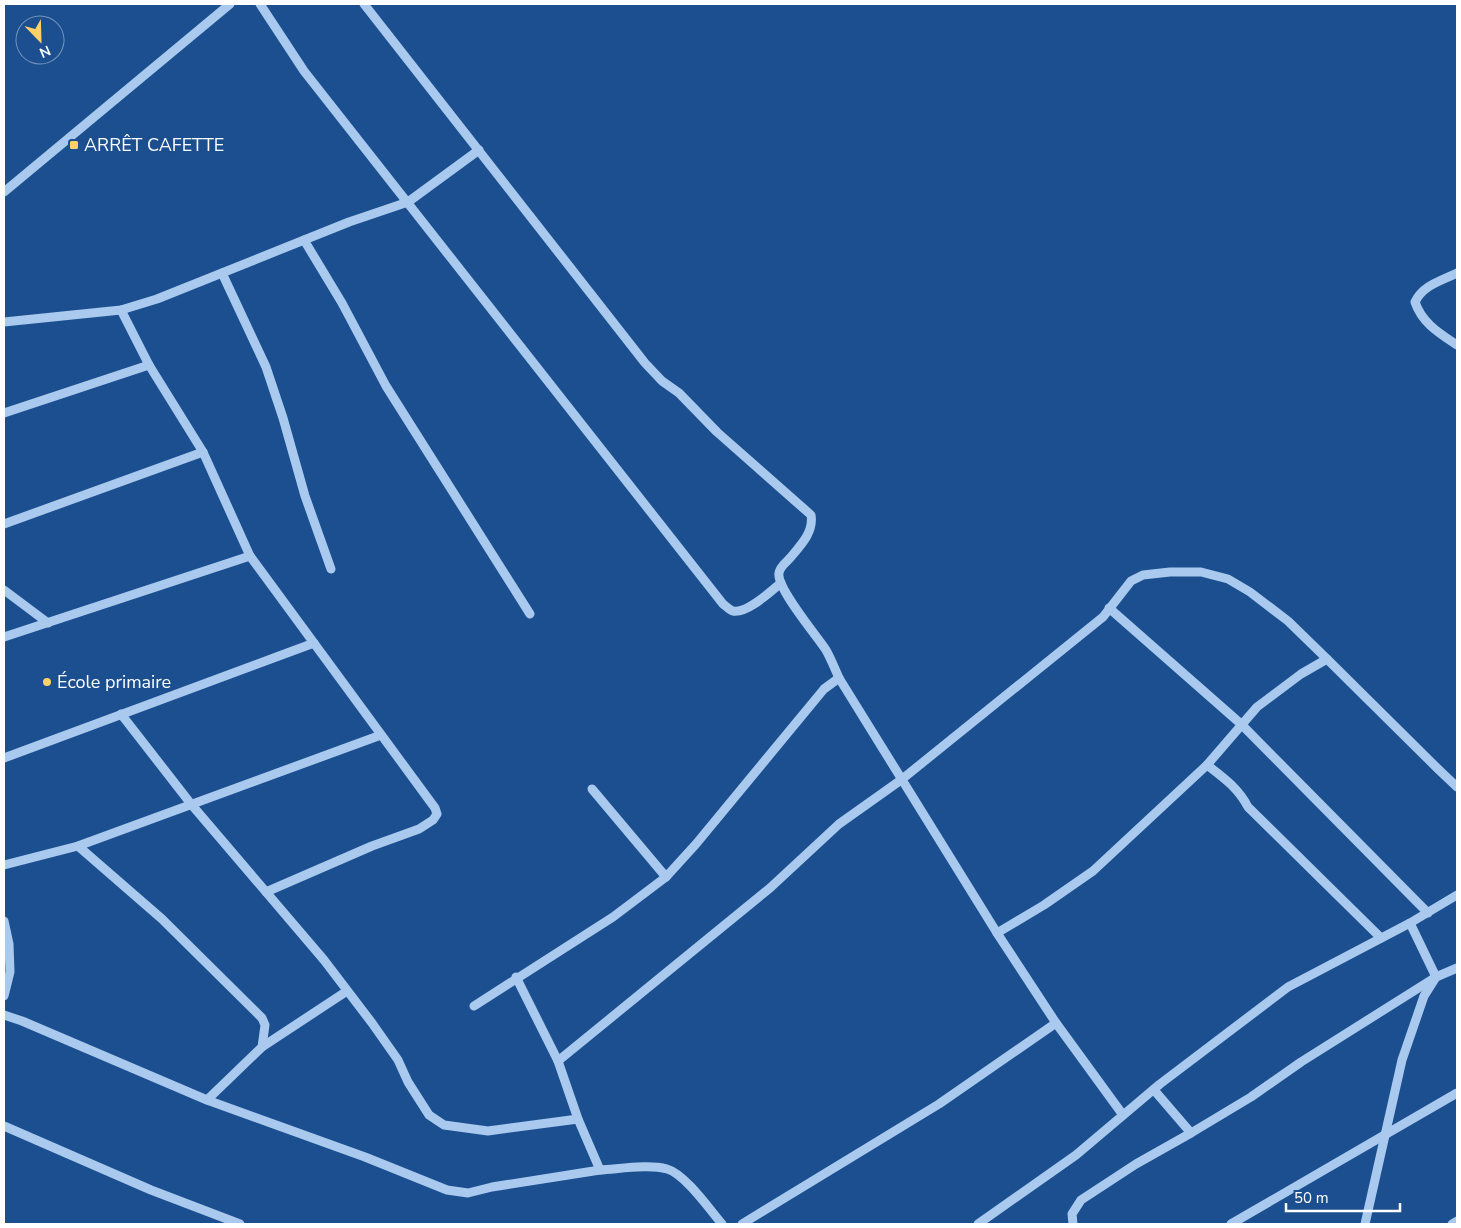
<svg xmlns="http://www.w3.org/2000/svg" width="1461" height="1228" viewBox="0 0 1461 1228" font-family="'Nunito Sans',sans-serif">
  <rect width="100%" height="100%" fill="#1b4f8f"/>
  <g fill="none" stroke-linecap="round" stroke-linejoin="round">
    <g stroke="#a9c9ee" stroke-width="9">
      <path d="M260,4l44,67 419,533c3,2 7,6 10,7 14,3 38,-20 48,-28"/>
      <path d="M364,4l281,359 17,18 17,12 38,39 94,83c3,17 -10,30 -21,43 -3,4 -10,8 -11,15 -3,15 38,63 47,77 5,9 9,19 13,28l158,255 59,90 67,92"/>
      <path d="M4,192l226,-188"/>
      <path d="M304,240l38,63 44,83 144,228"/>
      <path d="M222,273l44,94 17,51 22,78 26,73"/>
      <path d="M1457,273c-16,8 -34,12 -42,29 7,21 24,31 42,43"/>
      <path d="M121,310l28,55 54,87 47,104 185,252 2,6 -4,6 -14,9 -47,17 -106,46"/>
      <path d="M4,322l117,-12 36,-11 192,-77 59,-20 71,-52"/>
      <path d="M4,413l145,-48"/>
      <path d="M4,524l199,-72"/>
      <path d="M4,590l44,33"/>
      <path d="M1109,608l132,116 187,189"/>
      <path d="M4,637l246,-81"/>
      <path d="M121,714l70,90 133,156 48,63 26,37 10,22 21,33 15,10 44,6 90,-12"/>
      <path d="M4,758l310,-115"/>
      <path d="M1207,765c17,13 31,23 41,42l133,131"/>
      <path d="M592,789l74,88"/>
      <path d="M78,846l84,73 100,99 3,7 -3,22 -55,53"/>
      <path d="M4,865l74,-19 303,-111"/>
      <path d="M4,921l5,23 1,28 -6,24"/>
      <path d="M997,933l47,-28 49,-34 114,-106 50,-58 44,-33 26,-15 110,109 20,19"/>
      <path d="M516,977l42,84 20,58 22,51c19,-1 49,-6 67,-1 18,5 43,41 55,55"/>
      <path d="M474,1006l139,-89 53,-40 30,-33 128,-155 15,-11"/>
      <path d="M4,1015l18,6 185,79 158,57 82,33 21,3 24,-6 108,-17"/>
      <path d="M262,1047l85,-56"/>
      <path d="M558,1061l212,-173 69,-64 62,-44 202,-163 28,-36 12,-6 27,-3h31l27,7 22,13 38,29 39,38"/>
      <path d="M1154,1090l37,43 60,-36 50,-35 135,-85 21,-9"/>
      <path d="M4,1126l147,64 89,34"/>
      <path d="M742,1224l197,-120 117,-81"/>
      <path d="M978,1224l98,-69 84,-71 128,-97 122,-64 47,-28"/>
      <path d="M1073,1224l-1,-10 9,-14 55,-36 55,-31"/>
      <path d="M1231,1224l226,-131"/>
      <path d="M1365,1224l37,-164 22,-64 12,-19 -26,-54"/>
      <path d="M1452,1224l5,-3"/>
    </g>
  </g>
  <g fill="#ffd166" stroke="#1b4f8f" stroke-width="2">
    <rect x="69" y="140" width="10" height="10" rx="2.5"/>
    <circle cx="47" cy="682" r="5"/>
  </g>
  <g text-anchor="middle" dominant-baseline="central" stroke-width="4.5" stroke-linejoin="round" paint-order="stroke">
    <g font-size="18" fill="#fff" stroke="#1b4f8f" text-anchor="start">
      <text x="84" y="145">ARRÊT CAFETTE</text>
      <text x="57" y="682">École primaire</text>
    </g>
  </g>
  <rect width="1461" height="1228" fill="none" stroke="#ffffff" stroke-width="10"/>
  <g transform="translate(40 40) rotate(157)"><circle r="24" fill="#1b4f8f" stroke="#7695bc"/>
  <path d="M0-4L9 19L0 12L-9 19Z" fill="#ffd166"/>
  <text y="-8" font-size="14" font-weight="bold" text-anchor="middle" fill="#ffffff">N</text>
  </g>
  <path d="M1286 1203v8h114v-8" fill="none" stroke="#ffffff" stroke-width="2.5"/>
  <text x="1294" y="1203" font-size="15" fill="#ffffff" stroke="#1b4f8f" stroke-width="4" paint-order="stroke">50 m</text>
</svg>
